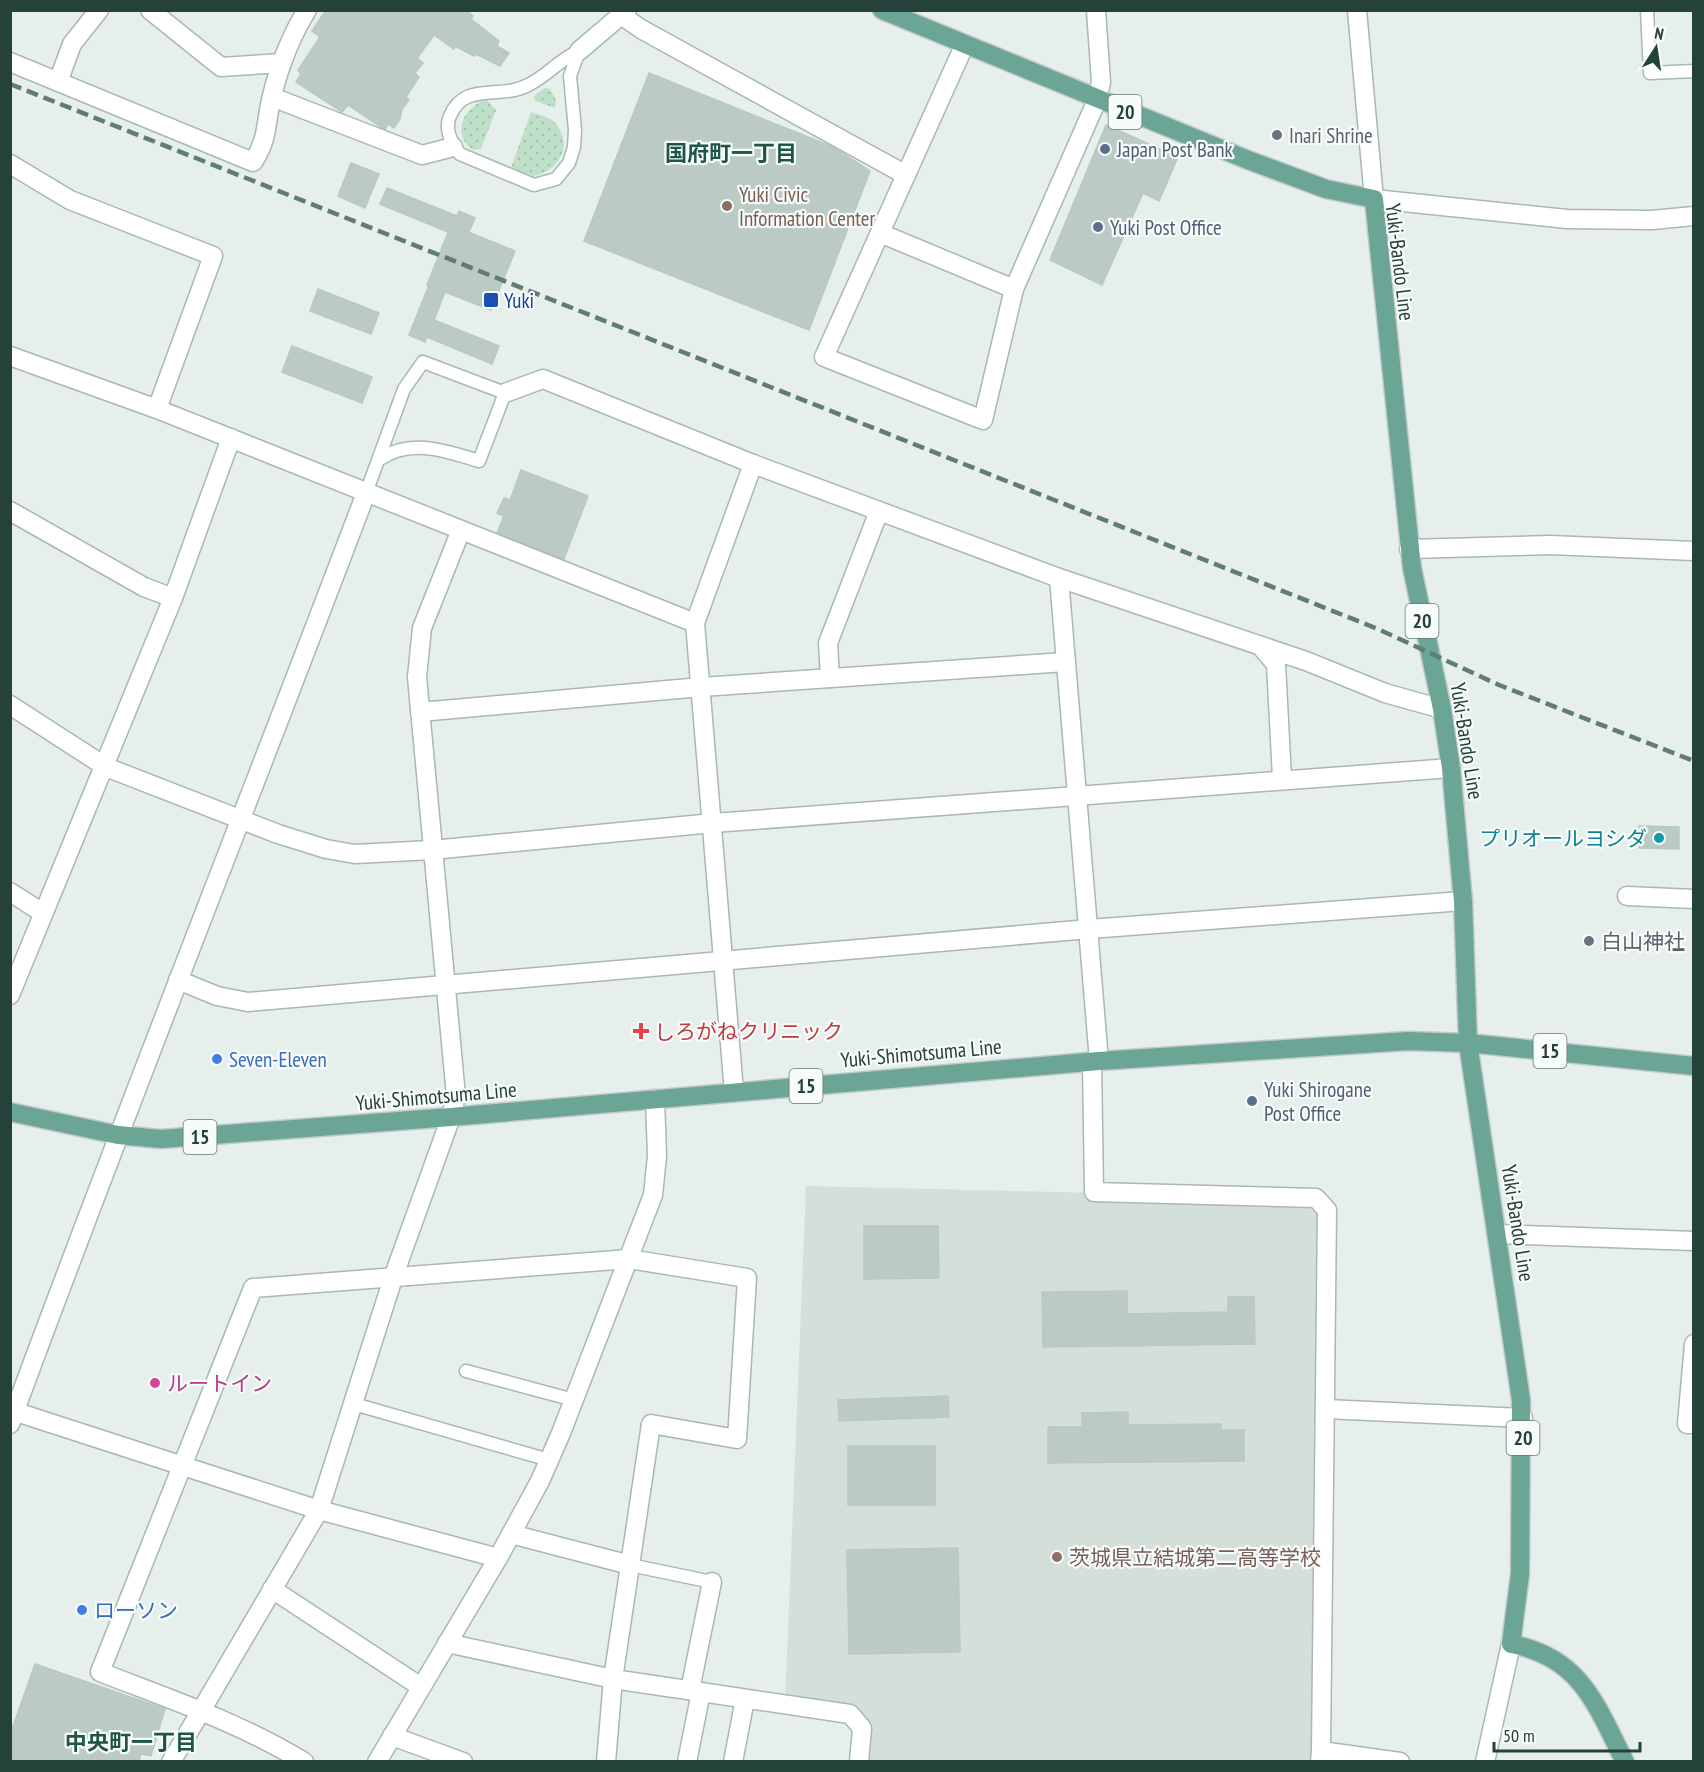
<svg xmlns="http://www.w3.org/2000/svg" width="1704" height="1772" viewBox="0 0 1704 1772" font-family="'PT Sans Narrow','Noto Sans JP',sans-serif">
  <defs>
    <pattern id="grass-dots" width="8" height="8" patternUnits="userSpaceOnUse" patternTransform="scale(1.5)"><rect width="8" height="8" fill="#bfe0c8"/><path d="M2 2h.1M6 6h.1" fill="none" stroke="#a4c1ad" stroke-width="1.8" stroke-linecap="round"/></pattern>
  </defs>
  <rect width="100%" height="100%" fill="#e6efeb"/>
  <path fill="#d4dfda" d="M806,1186l510,12 9,211 -5,352h-461l3,-33 -77,-24z"/>
  <g fill="url(#grass-dots)">
    <path d="M545,88l5,1 6,11 -1,8 -20,-7 -1,-5z"/>
    <path d="M487,100l9,10 -15,39 -7,1c-25,-14 -10,-45 13,-50z"/>
    <path d="M531,112c7,3 20,5 25,12 18,22 2,48 -23,52l-22,-8z"/>
  </g>
  <g fill="#bbcac4" stroke="#b8c9c2" stroke-width="1.5">
    <path d="M326,10h140l7,6 -2,3 28,22 -2,5 12,7 -9,13 -24,-12 -2,2 -19,-10 -1,3 -20,-14 -17,23 6,5 -8,10 4,4 -13,20 3,3 -7,9 -2,10 -6,9 -6,-4 -3,6 -37,-25 -6,7 -46,-30 5,-8 -3,-4 22,-33 -8,-6z"/>
    <path d="M649,73l184,74 37,24 -61,159 -225,-89z"/>
    <path d="M1106,125l72,32 -19,44 -16,-8 -41,92 -52,-25z"/>
    <path d="M351,163l28,11 -14,34 -27,-12z"/>
    <path d="M387,188l70,28 2,-5 16,7 -6,14 -18,-7 -3,7 -68,-28z"/>
    <path d="M451,225l64,26 -24,59 -64,-25z"/>
    <path d="M429,285l16,7 -11,28 65,26 -7,18 -65,-27 -2,5 -16,-7z"/>
    <path d="M318,289l61,24 -8,21 -61,-23z"/>
    <path d="M292,346l80,31 -10,26 -80,-31z"/>
    <path d="M521,470l67,26 -24,63 -67,-26 7,-17 -7,-3 7,-15 6,2z"/>
    <path d="M1639,826l40,1v22l-40,-1z"/>
    <path d="M864,1226h74l1,52 -75,1z"/>
    <path d="M1127,1291v23l101,-2v-15h26l1,47 -212,3 -1,-55z"/>
    <path d="M948,1396l1,21 -110,4 -1,-21z"/>
    <path d="M1128,1412v13l93,-1v6h23v31l-196,2v-36h34v-14z"/>
    <rect x="848" y="1446" width="87" height="59"/>
    <path d="M958,1548l2,104 -111,2 -2,-104z"/>
    <path d="M35,1664l130,45 -14,47 -10,-2 -2,8h-129v-27z"/>
  </g>
  <g fill="none" stroke-linecap="round" stroke-linejoin="round">
    <defs>
      <g id="service">
        <path d="M1647,10l3,63 44,-2"/>
        <path d="M579,51l-9,25 5,54 -1,17 -5,16 -13,16 -22,6 -74,-31c-8,-9 -16,-25 -10,-38 15,-36 51,-15 80,-32 18,-9 30,-25 49,-33z"/>
        <path d="M366,493l38,-104 19,-27 82,31 -26,68c-33,-10 -68,-23 -99,-2"/>
        <path d="M466,1371l108,29"/>
        <path d="M354,1404l195,56"/>
        <path d="M630,1565l82,17"/>
      </g>
      <g id="minor">
        <path d="M150,10l71,57 61,-4"/>
        <path d="M1357,10l17,189"/>
        <path d="M621,15l20,14 265,146"/>
        <path d="M964,46l-140,311 159,63 31,-131 83,-189 4,-18 -5,-72"/>
        <path d="M10,62l243,100c16,-24 12,-39 19,-66 7,-29 19,-60 35,-86"/>
        <path d="M58,82l14,-38 27,-34"/>
        <path d="M272,97l150,58 31,-8"/>
        <path d="M10,164l60,36 143,56 -56,153"/>
        <path d="M880,233l134,56"/>
        <path d="M10,356l147,53 538,214 39,469"/>
        <path d="M505,393l38,-14 210,85 306,114 247,83 79,32 57,16"/>
        <path d="M10,511l134,76 29,11"/>
        <path d="M1409,549l141,-4 144,6"/>
        <path d="M1059,578l40,483"/>
        <path d="M695,623l58,-159"/>
        <path d="M1263,649l13,15 6,114"/>
        <path d="M830,678l-2,-35 51,-132"/>
        <path d="M10,705l96,62 172,67 48,15 29,5 77,-4 281,-27 738,-55"/>
        <path d="M420,712l281,-25 364,-25"/>
        <path d="M10,892l33,21"/>
        <path d="M1627,896l67,3"/>
        <path d="M178,980l39,16 31,6 841,-73 374,-28"/>
        <path d="M10,995l163,-397 58,-160"/>
        <path d="M1092,1062l2,130 222,6 11,12 -6,541"/>
        <path d="M1498,1234l196,7"/>
        <path d="M1694,1344l-7,80h7"/>
        <path d="M1325,1409l198,9"/>
        <path d="M10,1410l309,100 179,48"/>
        <path d="M511,1534l119,31"/>
        <path d="M272,1589l149,98"/>
        <path d="M690,1690l22,-108"/>
        <path d="M392,1736l71,26"/>
        <path d="M171,1762l148,-252 75,-235 57,-158 5,-21 -39,-419 5,-49 39,-98"/>
        <path d="M304,1762c-63,-39 -135,-63 -204,-90l153,-384 376,-29 118,19 -10,161 -86,-15 -38,255 -166,-36"/>
        <path d="M377,1762l121,-204 42,-77 21,-48 92,-238 4,-39 -2,-57"/>
        <path d="M606,1762l7,-83 237,35 12,14 -3,34"/>
        <path d="M687,1762l14,-70"/>
        <path d="M733,1762l12,-63"/>
        <path d="M1320,1762l1,-11 79,11"/>
      </g>
      <g id="tertiary">
        <path d="M1374,199l193,20 85,1 42,-4"/>
        <path d="M10,1424c115,-312 238,-620 356,-931"/>
        <path d="M1485,1762l26,-118"/>
      </g>
      <path id="secondary" d="M579,51l48,-41"/>
      <g id="primary">
        <path d="M882,10l366,150 78,29 48,10 38,369 30,141 9,59 12,133 5,142 53,357 -1,174 -9,70c70,13 85,61 114,118"/>
        <path d="M10,1112l108,23 43,4 290,-22 648,-56 309,-20 60,2 226,23"/>
      </g>
    </defs>
    <use href="#service" stroke="#a8b8b2" stroke-width="15"/>
    <use href="#minor" stroke="#a8b8b2" stroke-width="21"/>
    <use href="#tertiary" stroke="#a8b8b2" stroke-width="21"/>
    <use href="#secondary" stroke="#a4bbb3" stroke-width="21"/>
    <use href="#primary" stroke="#c2cac8" stroke-width="21"/>
    <use href="#service" stroke="#fff" stroke-width="12"/>
    <use href="#minor" stroke="#fff" stroke-width="18"/>
    <use href="#tertiary" stroke="#fff" stroke-width="18"/>
    <use href="#secondary" stroke="#fff" stroke-width="18"/>
    <use href="#primary" stroke="#6aa596" stroke-width="18"/>
    <path stroke="#5f7d75" stroke-width="4.5" stroke-dasharray="12 6" stroke-linecap="butt" d="M10,84l1368,545 121,56 195,76"/>
  </g>
  <g fill="#6b7280" stroke="#f7fbf9" stroke-width="2">
    <circle cx="1277" cy="135" r="6"/>
    <circle cx="1589" cy="941" r="6"/>
  </g>
  <g fill="#5c6f8a" stroke="#f7fbf9" stroke-width="2">
    <circle cx="1105" cy="149" r="6"/>
    <circle cx="1098" cy="227" r="6"/>
    <circle cx="1252" cy="1101" r="6"/>
  </g>
  <g fill="#8d6e63" stroke="#f7fbf9" stroke-width="2">
    <circle cx="727" cy="206" r="6"/>
    <circle cx="1057" cy="1557" r="6"/>
  </g>
  <rect fill="#1a4fb4" stroke="#f7fbf9" stroke-width="2" x="483" y="292" width="16" height="16" rx="3"/>
  <circle fill="#0f9aa8" stroke="#f7fbf9" stroke-width="2" cx="1659" cy="838" r="6"/>
  <path fill="#e0444e" stroke="#f7fbf9" stroke-width="2" d="M638 1022h6v6h6v6h-6v6h-6v-6h-6v-6h6z"/>
  <g fill="#3f7fe0" stroke="#f7fbf9" stroke-width="2">
    <circle cx="217" cy="1059" r="6"/>
    <circle cx="82" cy="1610" r="6"/>
  </g>
  <circle fill="#d1479c" stroke="#f7fbf9" stroke-width="2" cx="155" cy="1383" r="6"/>
  <g text-anchor="middle" dominant-baseline="central" stroke-width="4.5" stroke-linejoin="round" paint-order="stroke">
    <g fill="#f7fbf9" stroke="#637a73" stroke-width="1.5">
      <rect x="1108.5" y="95" width="33" height="34" rx="4.5"/>
      <rect x="1405.5" y="604" width="33" height="34" rx="4.5"/>
      <rect x="1533.5" y="1034" width="33" height="34" rx="4.5"/>
      <rect x="789.5" y="1069" width="33" height="34" rx="4.5"/>
      <rect x="183.5" y="1120" width="33" height="34" rx="4.5"/>
      <rect x="1506.5" y="1421" width="33" height="34" rx="4.5"/>
    </g>
    <g font-size="20" font-weight="bold" fill="#24423a">
      <text x="1125" y="112">20</text>
      <text x="1422" y="621">20</text>
      <text x="1550" y="1051">15</text>
      <text x="806" y="1086">15</text>
      <text x="200" y="1137">15</text>
      <text x="1523" y="1438">20</text>
    </g>
    <g font-size="21" fill="#5b616d" stroke="#f7fbf9" text-anchor="start">
      <text x="1289" y="135">Inari Shrine</text>
      <text x="1601" y="941">白山神社</text>
    </g>
    <g font-size="21" fill="#4e5e75" stroke="#f7fbf9" text-anchor="start">
      <text x="1117" y="149">Japan Post Bank</text>
      <text x="1110" y="227">Yuki Post Office</text>
      <text x="1264" y="1089">Yuki Shirogane<tspan x="1264" dy="24">Post Office</tspan></text>
    </g>
    <g font-size="21" fill="#785e54" stroke="#f7fbf9" text-anchor="start">
      <text x="739" y="194">Yuki Civic<tspan x="739" dy="24">Information Center</tspan></text>
      <text x="1069" y="1557">茨城県立結城第二高等学校</text>
    </g>
    <g font-size="21" fill="#24423a" stroke="#f7fbf9">
      <text transform="translate(1400 262) rotate(83)">Yuki-Bando Line</text>
      <text transform="translate(1467 741) rotate(81)">Yuki-Bando Line</text>
      <text transform="translate(921 1053) rotate(-5)">Yuki-Shimotsuma Line</text>
      <text transform="translate(436 1096) rotate(-5)">Yuki-Shimotsuma Line</text>
      <text transform="translate(1518 1223) rotate(81)">Yuki-Bando Line</text>
    </g>
    <g font-size="21" fill="#164399" stroke="#f7fbf9" text-anchor="start">
      <text x="504" y="300">Yuki</text>
    </g>
    <g font-size="21" fill="#0d838f" stroke="#f7fbf9" text-anchor="end">
      <text x="1647" y="838">プリオールヨシダ</text>
    </g>
    <g font-size="21" fill="#be3a42" stroke="#f7fbf9" text-anchor="start">
      <text x="654" y="1031">しろがねクリニック</text>
    </g>
    <g font-size="21" fill="#366cbe" stroke="#f7fbf9" text-anchor="start">
      <text x="229" y="1059">Seven-Eleven</text>
      <text x="94" y="1610">ローソン</text>
    </g>
    <g font-size="21" fill="#b23c85" stroke="#f7fbf9" text-anchor="start">
      <text x="167" y="1383">ルートイン</text>
    </g>
    <g font-size="22" font-weight="bold" fill="#1f5548" stroke="#f7fbf9">
      <text x="731" y="153">国府町一丁目</text>
      <text x="131" y="1742">中央町一丁目</text>
    </g>
  </g>
  <rect width="1704" height="1772" fill="none" stroke="#24423a" stroke-width="24"/>
  <g transform="translate(1656 48) rotate(12)" stroke="#f7fbf9" stroke-width="4.5" paint-order="stroke">
  <path d="M0-4.5L10 22L0 15L-10 22Z" fill="#24423a"/>
  <text y="-9" font-size="16" font-weight="bold" text-anchor="middle" fill="#24423a">N</text>
  </g>
  <path d="M1494 1742v9h146v-9" fill="none" stroke="#24423a" stroke-width="3"/>
  <text x="1503" y="1742" font-size="18" fill="#24423a" stroke="#f7fbf9" stroke-width="4.5" paint-order="stroke">50 m</text>
</svg>
